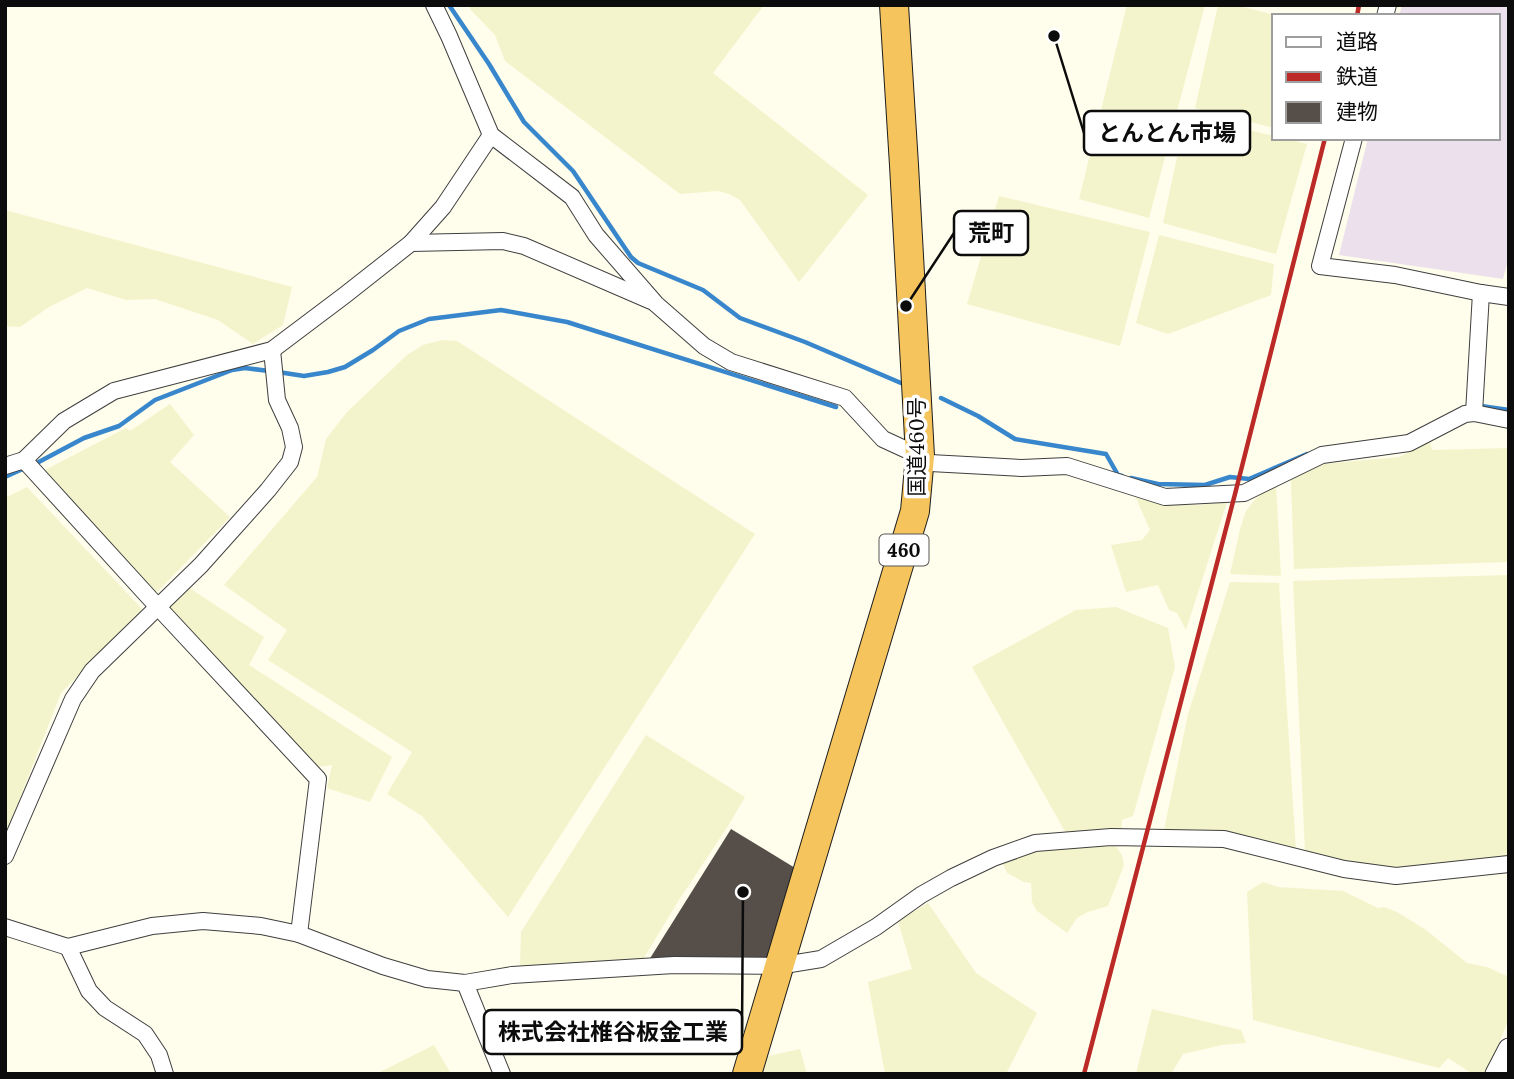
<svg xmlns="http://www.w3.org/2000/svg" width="1514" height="1079" viewBox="0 0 1514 1079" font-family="Lora,'Noto Sans JP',serif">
  <rect width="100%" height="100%" fill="#fffdeb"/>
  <path fill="#ebe0eb" d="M1402,5h107v251l-6,23 -164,-24 29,-117h130v-122h-99z"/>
  <g fill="#f4f4cc">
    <path d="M469,5h295l-51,68 155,122 -69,87 -59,-82 -11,-6 -11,-3 -38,3 -175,-133 -10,-26 -25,-26z"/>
    <path d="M1127,5h78l-56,213 -70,-19z"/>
    <path d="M1218,5h18l43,11h-5v112l-79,-20z"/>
    <path d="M1186,115l88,21v2h9l24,6 -31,110 -113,-31z"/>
    <path d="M999,196l151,36 -30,114 -153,-42z"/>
    <path d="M5,210l287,77 -9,38 -30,19 -35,-24 -63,-21 -29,1 -39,-12 -38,19 -29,20 -15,-1z"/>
    <path d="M1159,235l115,29 -3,31 -103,39 -32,-11z"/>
    <path d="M442,340l15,1 298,193 -247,383 -86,-101 -35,-22 25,-42 -144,-92 19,-30 -63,-45 93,-108 9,-38 21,-27 60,-57 16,-10z"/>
    <path d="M170,404l24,31 -24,27 60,55 -74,76 -115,-121 85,-44 4,3z"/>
    <path d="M1430,441l2,9 77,-2v114l-215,7 -3,-89 31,-16 77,-7z"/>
    <path d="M1276,486l5,90 -51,-2 10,-45 6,-18 9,-12 10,-8z"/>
    <path d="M27,487l115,122 -81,84 -56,143v-338z"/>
    <path d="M1136,498l35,7h27l29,-3 -41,128 -9,-17 -8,-3 -11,-25 -32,7 -15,-47 31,-5 8,-10z"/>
    <path d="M1509,575v281l-88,12 -60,-2 -27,-9 -29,-4 -12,-272z"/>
    <path d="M1230,582l49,1 17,269 -132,-22 24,-116z"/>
    <path d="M188,587l76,50 -15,28 143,92 -22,45 -43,-14 5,-23 -15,2 -149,-160z"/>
    <path d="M1116,607l52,21 7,39 -42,149 -11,4 -1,13 -54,2 -95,-168 104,-57z"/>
    <path d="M646,735l99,62 -17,29 -49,74 -37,61 -122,5 1,-34z"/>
    <path d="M1114,844l8,11 2,10 -16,41 -20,6 -11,6 -10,15 -30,-22 -5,-9 -1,-19 -7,-1 -17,-9 -5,-11 40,-14z"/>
    <path d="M1263,882l15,5 65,4 35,17 6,-1 13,5 29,18 41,33 20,4 22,10v42l-23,55h-13l-25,-16 -9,10 -186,-48 -6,-128z"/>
    <path d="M928,903l48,70 61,40 -31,61h-121l-17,-92 44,-13 -14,-48z"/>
    <path d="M1152,1009l89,21 5,13 -24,2 -39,9 -12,20h-35z"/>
    <path d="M434,1045l17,29h-75z"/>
    <path d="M800,1049l7,25h-47l4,-17z"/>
  </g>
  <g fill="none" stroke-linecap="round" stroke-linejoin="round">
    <g stroke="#3886cc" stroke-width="4.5">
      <path d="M449,5l40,59 35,58 49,49 58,86 7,6 65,27 37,28 65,24 96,41"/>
      <path d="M278,372l26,4 24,-4 17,-5 28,-17 26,-19 30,-12 72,-9 66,12 269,85"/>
      <path d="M941,398l37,18 37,23 91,15 12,21 4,1"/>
      <path d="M1481,406l28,4"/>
      <path d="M35,464l49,-26 35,-12 36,-26 77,-30 13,-2 24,3"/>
      <path d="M5,477l22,-10"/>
      <path d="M1131,478l27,6 47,1 25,-8 19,2 58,-25"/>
    </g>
  </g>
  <path fill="#554e49" d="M731,829l69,42 -29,86 -122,3z"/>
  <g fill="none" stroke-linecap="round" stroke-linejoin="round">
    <defs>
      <g id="minor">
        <path d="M434,5l15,31 42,99 81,62 24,38 60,69 48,42 27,16 114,36 38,41 37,17 10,7 92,5 45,-2 98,31 79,-4 78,-38 87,-12 56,-29 9,-1 35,7"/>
        <path d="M1385,16l3,-11"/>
        <path d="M1354,138l-34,128 75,9 86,18 28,4"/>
        <path d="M411,243l92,-2 21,5 127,55"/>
        <path d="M1474,413l7,-120"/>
        <path d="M24,460l133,146 161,173 -19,155"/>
        <path d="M5,466l19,-6 40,-39 50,-30 158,-41 73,-55 66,-52 32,-36 48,-72"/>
        <path d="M5,856l68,-157 19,-28 109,-106 67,-75 22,-28 4,-15 -4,-19 -13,-28 -5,-50"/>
        <path d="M5,927l63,20 84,-21 51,-5 58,5 38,8 84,32 44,13 38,4 47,-8 162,-10 104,1 43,-7 55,-32 45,-32 30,-17 42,-20 42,-15 76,-6 113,2 120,30 52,7 113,-12"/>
        <path d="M68,947l21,44 16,17 40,26 14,21 6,19"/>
        <path d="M465,983l37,91"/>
      </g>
      <path id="tertiary" d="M1496,1074l13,-25"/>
      <path id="trunk" d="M747,1074l168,-563 5,-55 -16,-291 -10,-160"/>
    </defs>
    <use href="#minor" stroke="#3f3f3f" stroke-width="18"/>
    <use href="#tertiary" stroke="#3f3f3f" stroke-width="23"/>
    <use href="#trunk" stroke="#1d1d1d" stroke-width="30"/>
    <use href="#minor" stroke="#fff" stroke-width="16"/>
    <use href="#tertiary" stroke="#fff" stroke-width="21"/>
    <use href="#trunk" stroke="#f6c45c" stroke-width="28"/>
    <g stroke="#bb2a26" stroke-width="4.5">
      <path d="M1357,16l2,-11"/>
      <path d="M1084,1074l151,-580 90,-356"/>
    </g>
  </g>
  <g text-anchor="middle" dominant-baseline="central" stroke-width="7" stroke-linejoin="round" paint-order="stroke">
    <rect fill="#fff" stroke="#555" stroke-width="2" x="879.5" y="534.5" width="49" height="31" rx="5"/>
    <g font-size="19" font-weight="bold" fill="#0c0c0c">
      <text x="904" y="550">460</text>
    </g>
    <g font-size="21" fill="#0c0c0c" stroke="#fff">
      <text transform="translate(916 447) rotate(-90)">国道460号</text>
    </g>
  </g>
  <path fill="none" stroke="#0c0c0c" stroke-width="2.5" d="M1054 36L1084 133M906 306L954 233M743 892L742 1032"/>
  <g fill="#0c0c0c" stroke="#fff" stroke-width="2.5">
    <circle cx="1054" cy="36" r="7"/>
    <circle cx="906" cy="306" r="7"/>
    <circle cx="743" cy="892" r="7"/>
  </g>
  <g fill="#fff" stroke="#0c0c0c" stroke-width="2.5">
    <rect x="1084" y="111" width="166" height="44" rx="7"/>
    <rect x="954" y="211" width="74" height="44" rx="7"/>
    <rect x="484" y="1010" width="258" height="44" rx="7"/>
  </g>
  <g font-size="23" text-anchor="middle" font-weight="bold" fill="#0c0c0c">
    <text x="1167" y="141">とんとん市場</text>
    <text x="991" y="241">荒町</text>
    <text x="613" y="1040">株式会社椎谷板金工業</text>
  </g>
  <rect width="1514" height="1079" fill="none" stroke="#0c0c0c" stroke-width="14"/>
  <rect x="1272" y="14" width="228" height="126" fill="#ffffff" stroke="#9e9e9e" stroke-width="2"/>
  <rect x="1286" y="37" width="35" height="10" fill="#ffffff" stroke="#9e9e9e" stroke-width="2"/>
  <text x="1336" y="49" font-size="21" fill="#0c0c0c">道路</text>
  <rect x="1286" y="72" width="35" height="10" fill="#bb2a26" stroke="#9e9e9e" stroke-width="2"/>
  <text x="1336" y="84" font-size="21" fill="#0c0c0c">鉄道</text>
  <rect x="1286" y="102" width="35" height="21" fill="#554e49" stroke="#9e9e9e" stroke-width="2"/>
  <text x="1336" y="119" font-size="21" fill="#0c0c0c">建物</text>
</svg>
